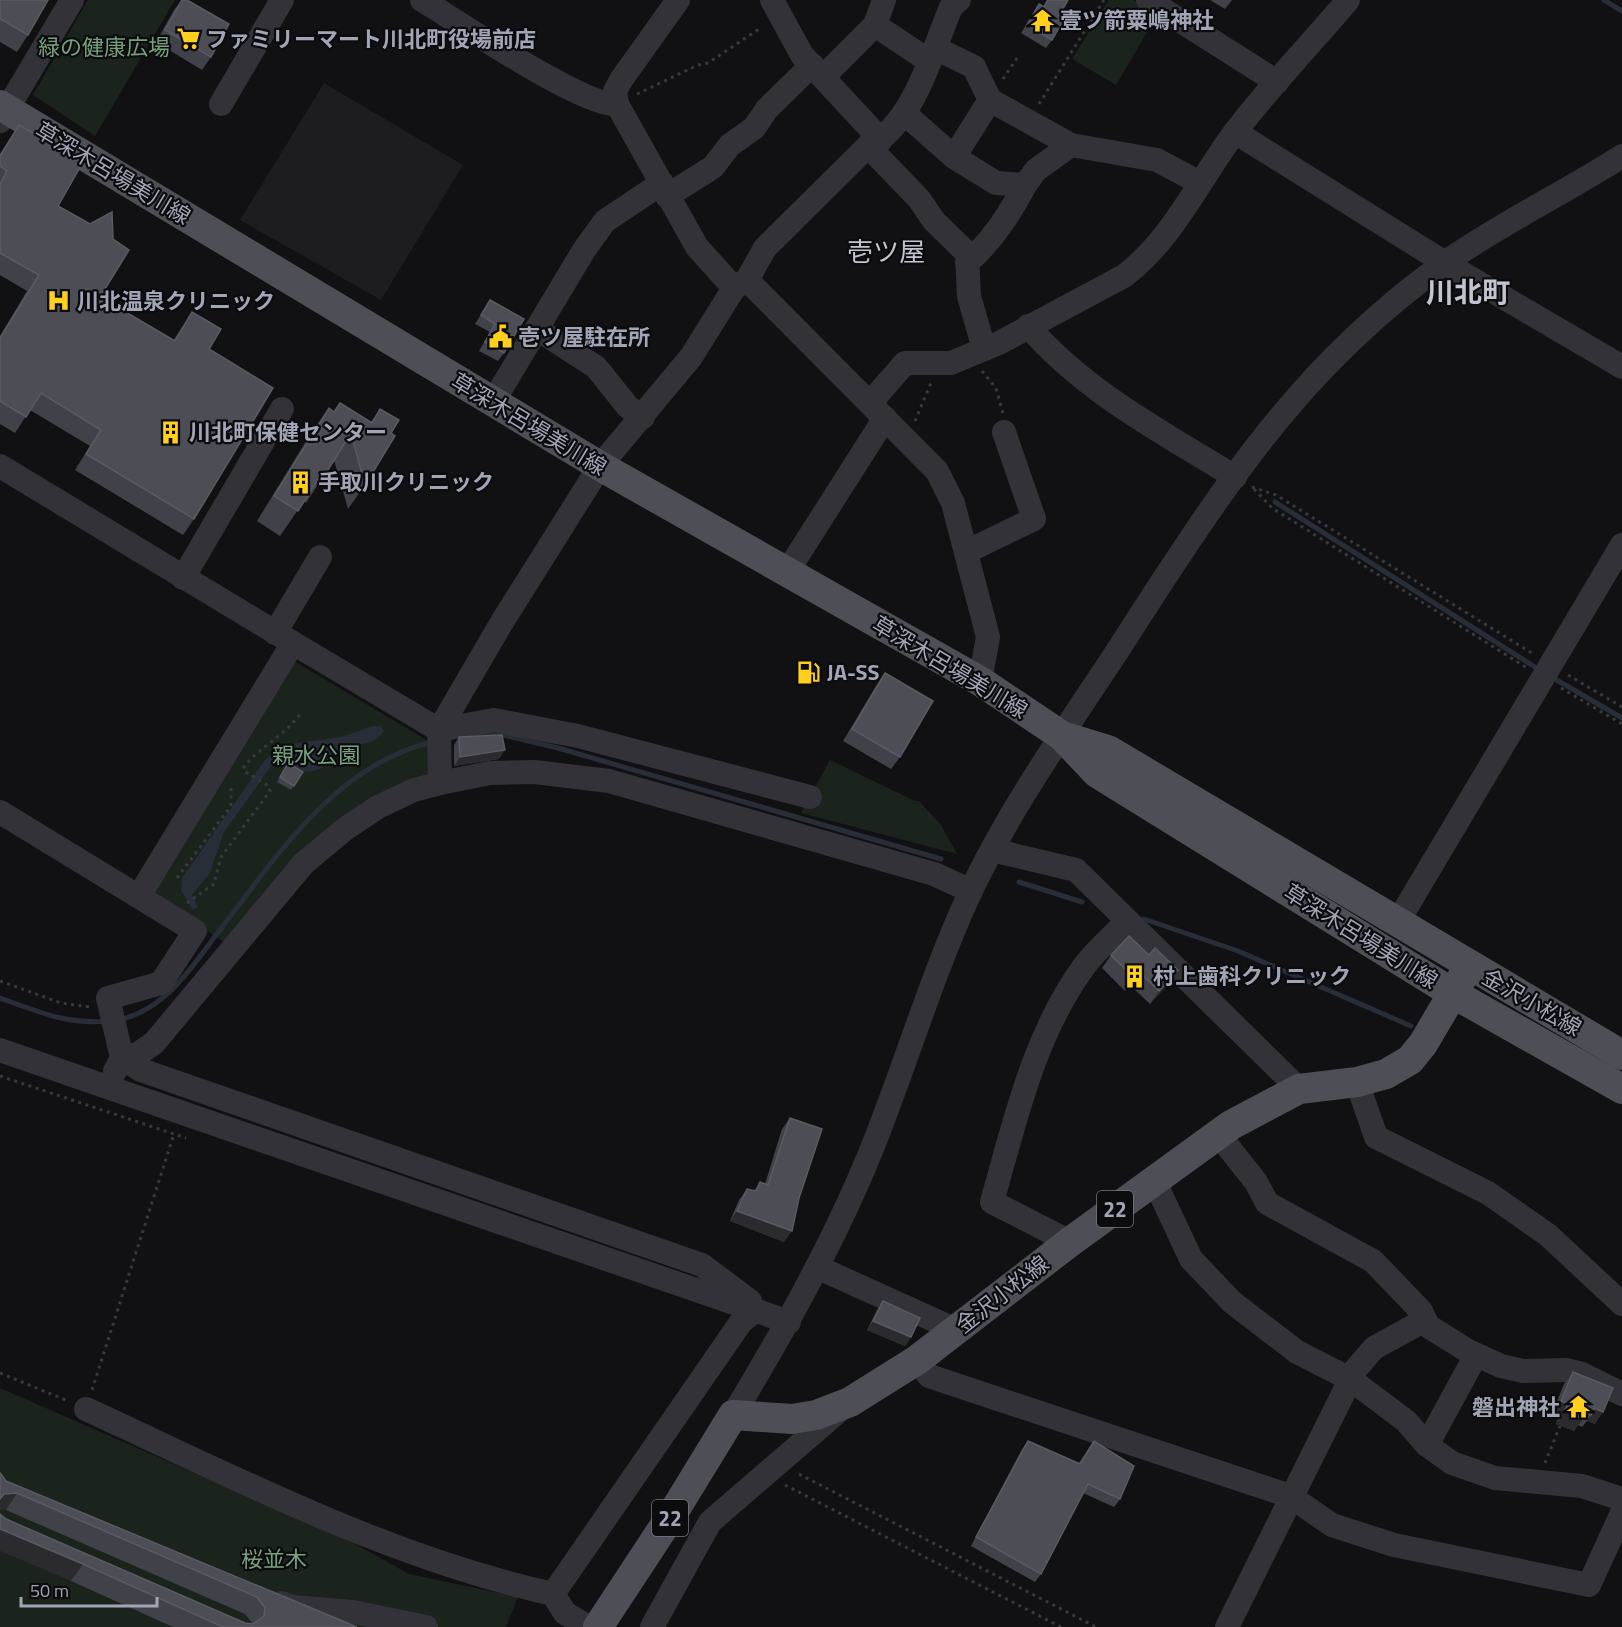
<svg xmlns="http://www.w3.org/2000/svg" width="1622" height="1627" viewBox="0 0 1622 1627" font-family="'Titillium Web','Noto Sans JP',sans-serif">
  <rect width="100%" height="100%" fill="#111113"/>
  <path fill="#1d1d20" d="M324,83l139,82 -82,135 -141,-80z"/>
  <g fill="#1b231d">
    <path d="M88,0h87l-80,136 -62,-41z"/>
    <path d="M1109,0h24l24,15 -41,70 -44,-26z"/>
    <path d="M294,661l136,81 1,35h-11l-191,168 -79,-51z"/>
    <path d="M830,760l85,41h4l22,24 16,29 -156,-41z"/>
    <path d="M0,1388l350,153 59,33 109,23 -12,30h-506z"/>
  </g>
  <path fill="#272e37" d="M374,726h6l4,4c-8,16 -23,12 -37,18 -13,6 -18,19 -34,23 -10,3 -23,-4 -32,-8l-10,3 -48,68 -13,39 -18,22 6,12 -5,3 -12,-20 1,-12 83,-118c23,-22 46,-17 74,-23 12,-2 23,-8 35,-11z"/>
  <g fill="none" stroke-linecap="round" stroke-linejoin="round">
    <g stroke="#272e37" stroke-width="5">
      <path d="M1604,0l18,11"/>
      <path d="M1275,502l260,165"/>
      <path d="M1555,679l67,39"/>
      <path d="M471,735h32l55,13 383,111"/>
      <path d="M1019,882l63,20"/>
      <path d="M1144,919l94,32 173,75"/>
      <path d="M0,998c37,13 67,27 107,23"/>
      <path d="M119,1020c45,-10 71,-50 97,-85 58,-75 118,-170 216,-193"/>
    </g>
    <g stroke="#38393f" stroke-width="3" stroke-dasharray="3 4.5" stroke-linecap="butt">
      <path d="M1003,79l14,-21"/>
      <path d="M637,94l61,-29 10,-2 54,-36"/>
      <path d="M1039,104l65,-104"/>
      <path d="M982,371l14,17 7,25"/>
      <path d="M915,421l16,-38"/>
      <path d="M1252,487l24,8 259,160"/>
      <path d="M1254,489l18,19 255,160"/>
      <path d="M1568,675l54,32"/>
      <path d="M1561,688l61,36"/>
      <path d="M243,768c17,-22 44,-33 59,-57"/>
      <path d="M177,878l54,-72v-21"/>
      <path d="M187,903l27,-19 7,-27 49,-66 -1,-5 -27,-16"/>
      <path d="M0,981l61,22 29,4"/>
      <path d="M0,1076l186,62"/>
      <path d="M0,1373l68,28"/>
      <path d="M92,1390l82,-256"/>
      <path d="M1545,1463l15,-37"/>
      <path d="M799,1474l297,153"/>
      <path d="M785,1485l276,142"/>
    </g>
    <g stroke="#323238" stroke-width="24">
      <path d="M422,0c35,21 163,108 195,104"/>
      <path d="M678,0l-57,80 -6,11 2,13 80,143 37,41"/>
      <path d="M772,0l30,55 79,85"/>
      <path d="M1148,0l129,82"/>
      <path d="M875,25l54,36"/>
      <path d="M935,48l39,19 16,33 81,45 86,15 43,23"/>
      <path d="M823,77l52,-52 9,-25"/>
      <path d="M221,104l61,-104"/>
      <path d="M904,113l50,44 42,26 29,2 11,-15 35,-25"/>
      <path d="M0,121l72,-121"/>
      <path d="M1235,132l210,131 177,104"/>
      <path d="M868,146l51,53 15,22 33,32 2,43 15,53"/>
      <path d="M954,157l36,-57"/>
      <path d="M667,196l46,-29 17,-22 24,-17 13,-19 45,-44"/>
      <path d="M967,263c25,-22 42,-48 58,-78"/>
      <path d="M747,280l190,191 16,32 35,134 -8,44"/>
      <path d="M1028,326c57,66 134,106 207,151"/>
      <path d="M537,329l59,38 32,40 15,10"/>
      <path d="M493,402l91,-152 21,-29 57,-38"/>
      <path d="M870,403l35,-40h46l48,-20 125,-67c49,-37 75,-96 111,-144 35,-46 76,-88 113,-132"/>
      <path d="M0,466l293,177"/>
      <path d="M966,552l68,-33 -30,-87"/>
      <path d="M787,572l98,-154"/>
      <path d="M183,578l99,-169"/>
      <path d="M275,633l45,-76"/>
      <path d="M440,783l-1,-53 55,-10 84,16 232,61"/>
      <path d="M0,812l195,119 -34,52 -53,15 14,60 -7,13"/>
      <path d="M992,850l84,20 223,219"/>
      <path d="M139,896l154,-253 146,87 63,-108 98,-156 91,-109 43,-69 13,-8 18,-32 103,-102c45,-20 65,-96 83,-139l8,-7"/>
      <path d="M1397,923l225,-378"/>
      <path d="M0,1050l789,272"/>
      <path d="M122,1058l16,-4 16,-11 150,-180 41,-34 33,-22 36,-17 31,-8 45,-9 45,-1 74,9 325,93 37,17"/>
      <path d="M122,1058l19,12 561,195 48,36"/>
      <path d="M1357,1082l19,55 112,56 60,42 74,69"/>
      <path d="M1218,1134l38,48 11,21 106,58 48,50 7,15 40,25 33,15 22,5 43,-1 16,4 40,20"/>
      <path d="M1154,1180l37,79 41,43 65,50 53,27 56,42 21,24 25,18 43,15 87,8 40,13"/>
      <path d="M1070,1242l-78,-40c23,-81 42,-168 93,-237 12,-16 28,-29 41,-43"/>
      <path d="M817,1267l139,63"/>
      <path d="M917,1360l12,16 361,120 42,29 62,20 195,40 33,-72"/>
      <path d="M86,1409c152,70 304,149 467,185l12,19 23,14"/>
      <path d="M733,1415c53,-88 104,-178 142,-274 32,-81 57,-165 93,-244 40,-86 96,-165 148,-244 71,-110 142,-225 238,-315 28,-27 60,-53 92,-76 56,-39 118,-69 176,-106"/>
      <path d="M1427,1445l49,-90"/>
      <path d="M553,1594l188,-272 15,-12"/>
      <path d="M282,1603l11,4 60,5 73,15"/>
      <path d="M652,1627l58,-105 131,-113"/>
      <path d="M1227,1627l128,-257 19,-22 51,-28"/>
    </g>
    <g stroke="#4e4e57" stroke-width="30">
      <path d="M0,105l600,361 380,215 82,55 35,37 357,221 168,95"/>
      <path d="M1062,736l46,14 514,305"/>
      <path d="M598,1627l75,-114 60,-98 59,4 24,-4 34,-13 67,-42 153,-118 161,-117 68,-36 58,-7 29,-8 24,-14 13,-16 46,-78"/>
    </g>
  </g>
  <g fill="#414249">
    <path d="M0,0l28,35 -11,17 -17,-10z"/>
    <path d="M182,0l29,57 -9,13 -46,-28 18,-32z"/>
    <path d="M1047,0h21l-9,16 -7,24 -6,8 -25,-15 18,-29 4,3z"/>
    <path d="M1210,0h22l-7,9z"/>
    <path d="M19,125l81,172 73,44 19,-29 17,37 -15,170 -11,16 -108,-65 15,-24 -60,-36 -15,23 -15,-9v-88l27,-45 -27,-16v-121z"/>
    <path d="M490,300l14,53 -6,8 -19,-10 11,-19 -15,-8z"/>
    <path d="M340,403l31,19 9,-13 11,24 -26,52 -17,24 -14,-49 -28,43 -2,-2 -24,35 -23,-15 54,-88 18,-25 5,4z"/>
    <path d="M885,673l15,84 -9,12 -48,-28 33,-55z"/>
    <path d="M459,737l40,22 -45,7v-21z"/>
    <path d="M285,767l9,19 -3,4 -14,-8z"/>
    <path d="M1111,955l58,28 -19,21 -19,-18 -6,5 -23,-23z"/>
    <path d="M790,1118l-6,124 -54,-21 9,-21 8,-11 7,2 6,-9 5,2 17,-55z"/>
    <path d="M883,1301l28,36 -6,9 -38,-16 10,-20z"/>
    <path d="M1573,1372l40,16 -18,36 -8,-3 -5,6 -4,-2 -4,6 -18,-7 3,-8 -7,-2 12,-30z"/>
    <path d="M1028,1441l51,22 15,-22 26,58 -6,8 -31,-14 -42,81 -6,8 -64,-36 51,-97z"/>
    <path d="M6,1481l351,146h-184l-102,-46 -65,-62 239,104 8,1 -8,-10 -239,-104h-6z"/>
  </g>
  <g fill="#2a2a2f">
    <path d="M505,750l-6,9 -45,7 6,-9z"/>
    <path d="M1178,970l-9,13 -19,21 9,-13z"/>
    <path d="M1140,973l-9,13 -6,5 9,-13z"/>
    <path d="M737,1211l55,20 -8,11 -54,-21z"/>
    <path d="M873,1321l38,16 -6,9 -38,-16z"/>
    <path d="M1561,1401l7,3 -9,12 -7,-2z"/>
    <path d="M1594,1408l9,4 -8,12 -8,-3 4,-6z"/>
    <path d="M1565,1411l18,8 -9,12 -18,-7z"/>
    <path d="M17,1493l-11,17h-6v-11l4,-5z"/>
    <path d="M0,1529l83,35 -12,17 -71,-30z"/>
  </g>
  <g fill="#4c4d55" stroke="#595b64" stroke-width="1.5">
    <path d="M0,0h48l-20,35 -28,-16z"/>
    <path d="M182,0h5l42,24 -18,33 -46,-27z"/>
    <path d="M1048,0h20l-9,16 5,3 -12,21 -25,-15 12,-21 5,3z"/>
    <path d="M19,125l64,37 -25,44 32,18 22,-12 1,27 16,11 -29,47 75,44 17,-29 29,17 -12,20 64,39 -79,131 -108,-65 15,-24 -60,-37 -15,24 -26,-16v-63l39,-63 -39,-22v-69l7,-13 -7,-5v-10z"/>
    <path d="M490,300l34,19 -20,34 -19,-11 10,-18 -14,-9z"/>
    <path d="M340,403l32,20 8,-14 19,11 -8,13 4,3 -30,49 -14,-52 -28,45 -3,-2 -22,35 -24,-15 55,-88 5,4z"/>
    <path d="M885,673l48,28 -33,56 -48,-28z"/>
    <path d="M502,735l3,15 -45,7 -1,-20z"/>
    <path d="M288,763l15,9 -9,14 -14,-9z"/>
    <path d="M1129,936l20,19 6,-7 23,22 -19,21 -19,-18 -6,5 -23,-23z"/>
    <path d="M790,1118l32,11 -23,69 -7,33 -55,-20 10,-22 9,2 4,-9 8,3z"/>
    <path d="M883,1301l37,17 -9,19 -38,-16z"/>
    <path d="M1573,1372l40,16 -10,24 -9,-4 -3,7 -5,-3 -3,7 -18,-8 3,-7 -7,-3z"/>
    <path d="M1028,1441l52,23 14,-23 40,25 -14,33 -32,-15 -47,90 -65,-37z"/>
    <path d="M0,1473l6,8 351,146h-134l-140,-63 -83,-35v-15l6,5 239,104 8,1 11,-8 1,-8 -8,-11 -240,-104 -13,1 -4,5z"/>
  </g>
  <defs>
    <symbol id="temple-bare" viewBox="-9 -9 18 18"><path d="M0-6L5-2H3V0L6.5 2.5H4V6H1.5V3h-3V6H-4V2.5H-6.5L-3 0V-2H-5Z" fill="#ffcf1d" stroke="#0c0c0e" stroke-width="2.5" paint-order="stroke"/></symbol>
    <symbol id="supermarket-bare" viewBox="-9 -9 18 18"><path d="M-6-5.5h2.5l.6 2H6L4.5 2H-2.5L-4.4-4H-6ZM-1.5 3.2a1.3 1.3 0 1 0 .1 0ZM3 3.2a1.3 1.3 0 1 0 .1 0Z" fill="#ffcf1d" stroke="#0c0c0e" stroke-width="2.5" paint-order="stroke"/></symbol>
    <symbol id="hospital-bare" viewBox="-9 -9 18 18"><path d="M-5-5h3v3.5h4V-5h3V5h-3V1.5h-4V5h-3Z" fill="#ffcf1d" stroke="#0c0c0e" stroke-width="2.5" paint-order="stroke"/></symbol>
    <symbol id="civic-bare" viewBox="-9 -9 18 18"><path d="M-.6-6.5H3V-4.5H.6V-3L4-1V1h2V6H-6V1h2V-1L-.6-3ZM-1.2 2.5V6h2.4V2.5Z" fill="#ffcf1d" stroke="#0c0c0e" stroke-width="2.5" paint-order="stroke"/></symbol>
    <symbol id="building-bare" viewBox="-9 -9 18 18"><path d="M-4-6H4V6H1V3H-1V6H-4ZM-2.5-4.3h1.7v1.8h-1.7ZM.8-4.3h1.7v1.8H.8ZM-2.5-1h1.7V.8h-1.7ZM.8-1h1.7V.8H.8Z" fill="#ffcf1d" stroke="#0c0c0e" stroke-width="2.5" paint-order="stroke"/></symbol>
    <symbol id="fuel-bare" viewBox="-9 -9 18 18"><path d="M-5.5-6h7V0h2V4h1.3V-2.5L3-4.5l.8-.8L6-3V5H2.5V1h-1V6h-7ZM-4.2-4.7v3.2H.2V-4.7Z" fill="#ffcf1d" stroke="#0c0c0e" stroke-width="2.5" paint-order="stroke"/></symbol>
  </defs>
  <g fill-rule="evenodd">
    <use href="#temple-bare" x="1026" y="4" width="33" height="33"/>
    <use href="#supermarket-bare" x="172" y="22" width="33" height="33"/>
    <use href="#hospital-bare" x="42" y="284" width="33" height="33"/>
    <use href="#civic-bare" x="484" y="320" width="33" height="33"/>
    <use href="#building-bare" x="154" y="416" width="33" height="33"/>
    <use href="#building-bare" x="284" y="466" width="33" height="33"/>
    <use href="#fuel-bare" x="792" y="656" width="33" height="33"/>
    <use href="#building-bare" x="1118" y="960" width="33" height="33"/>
    <use href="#temple-bare" x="1562" y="1390" width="33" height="33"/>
  </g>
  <g text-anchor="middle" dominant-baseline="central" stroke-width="4.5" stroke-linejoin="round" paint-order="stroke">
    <g fill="#0c0c0e" stroke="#747783" stroke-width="1.5">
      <rect x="1097" y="1191" width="36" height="36" rx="4.5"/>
      <rect x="652" y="1500" width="36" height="36" rx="4.5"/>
    </g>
    <g font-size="21" font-weight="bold" fill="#a1a5b5">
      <text x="1115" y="1209">22</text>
      <text x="670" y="1518">22</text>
    </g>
    <g font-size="22" font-weight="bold" fill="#a1a5b5" stroke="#0c0c0e" text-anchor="start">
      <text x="1060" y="20">壹ツ箭粟嶋神社</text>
      <text x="206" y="39">ファミリーマート川北町役場前店</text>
      <text x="77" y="301">川北温泉クリニック</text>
      <text x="518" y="337">壱ツ屋駐在所</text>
      <text x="189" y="432">川北町保健センター</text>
      <text x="318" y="482">手取川クリニック</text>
      <text x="827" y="672">JA-SS</text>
      <text x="1153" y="976">村上歯科クリニック</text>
      <text x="1560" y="1407" text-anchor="end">磐出神社</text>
    </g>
    <g font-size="22" fill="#77a17e" stroke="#0c0c0e">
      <text x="104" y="47">緑の健康広場</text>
      <text x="316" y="755">親水公園</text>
      <text x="274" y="1559">桜並木</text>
    </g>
    <g font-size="22" fill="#a1a5b5" stroke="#0c0c0e">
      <text transform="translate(113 173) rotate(31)">草深木呂場美川線</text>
      <text transform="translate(529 424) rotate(31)">草深木呂場美川線</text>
      <text transform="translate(950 667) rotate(31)">草深木呂場美川線</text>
      <text transform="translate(1361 936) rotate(32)">草深木呂場美川線</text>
      <text transform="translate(1532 1002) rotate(30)">金沢小松線</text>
      <text transform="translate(1002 1294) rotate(-38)">金沢小松線</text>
    </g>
    <g font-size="26" fill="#c2c4d0" stroke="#0c0c0e">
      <text x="886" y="251">壱ツ屋</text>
    </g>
    <g font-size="28" font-weight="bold" fill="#c2c4d0" stroke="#0c0c0e">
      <text x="1468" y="291">川北町</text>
    </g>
  </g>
  <path d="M21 1597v9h136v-9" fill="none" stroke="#a1a5b5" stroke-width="3"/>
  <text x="30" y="1597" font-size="18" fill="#a1a5b5" stroke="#0c0c0e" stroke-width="4.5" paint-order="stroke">50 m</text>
</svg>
